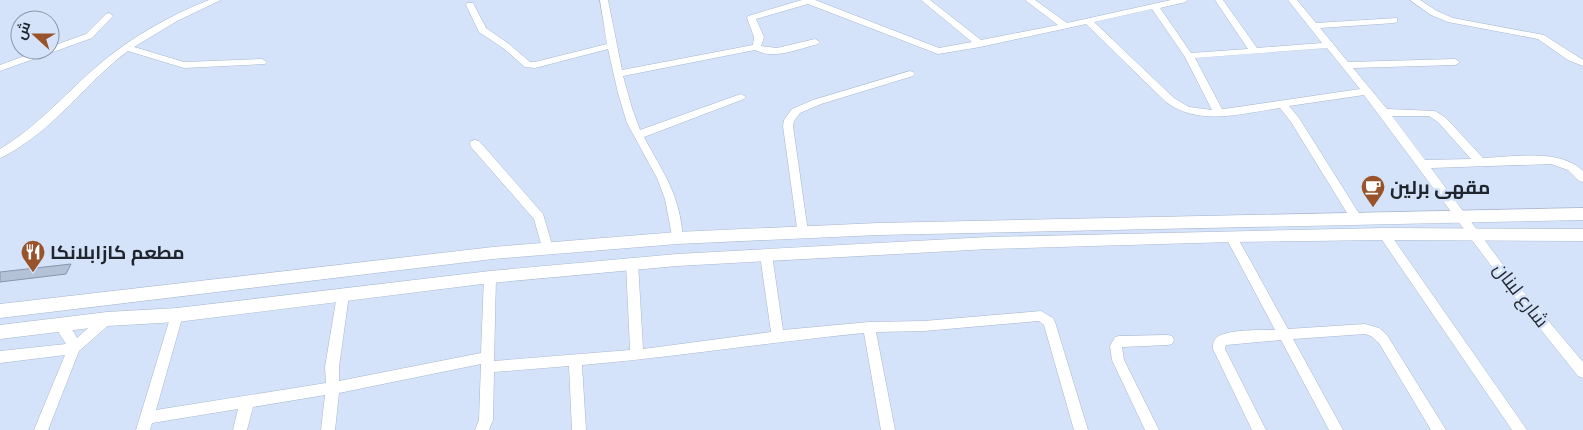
<svg xmlns="http://www.w3.org/2000/svg" width="1583" height="430" viewBox="0 0 1583 430" font-family="Figtree,Cairo,sans-serif">
  <rect width="100%" height="100%" fill="#d4e3f9"/>
  <path fill="#b4c2d8" stroke="#8795a9" d="M71,264l-5,10 -66,8v-10z"/>
  <g fill="none" stroke-linecap="round" stroke-linejoin="round">
    <defs>
      <g id="minor">
        <path d="M209,0h12l-44,21 -43,26 50,15 78,-3 5,3 -2,2 -81,4 -56,-17c-38,28 -65,67 -104,93 -8,5 -16,11 -24,14v-9c37,-22 63,-53 95,-81 33,-29 73,-52 114,-68z"/>
        <path d="M600,0h8l14,70 131,-25 1,-8 -7,-19 1,-2 54,-16h13l124,48 33,-6 -51,-42h9l51,40 77,-15 -33,-25h10l32,23 104,-23h16l-1,2 -26,6 31,45 57,-4 -33,-49h8l34,48 65,-5 -34,-43h9l19,23 81,-5v4l-3,1 -74,5 28,34 107,-3 5,3 -5,3 -102,3 34,41 48,2 11,7 37,40c30,-1 77,-10 100,13v11l-4,-1 -11,-11 -17,-6 -120,4 87,117 65,77v16l-5,-2 -68,-85 -146,-196 -75,11 10,12 61,97 2,3 -2,3h-8l-61,-99 -11,-14c-38,5 -80,19 -114,-6l-80,-78 -106,23 -42,7 -130,-50 -52,15 8,18 -3,9 16,2 38,-9 5,3 -2,2c-20,5 -43,16 -63,6l-132,26 9,32 8,22 98,-35 3,-1 5,3 -2,2 -100,38c20,38 35,55 39,101l-2,3h-8l-8,-42 -8,-21 -30,-55 -9,-30 -10,-44 -73,19 -10,-1 -22,-19 -24,-16 -13,-27 1,-2h6l13,25 23,16 21,18h5l72,-18zM1152,9l33,48 27,53 -23,-3 -15,-9 -80,-76zM1327,48l33,41 -136,20h-2l-27,-51zM1392,116h37l9,6 33,37 -46,1z"/>
        <path d="M1410,0h10l17,11 16,7 91,17 39,25v6l-15,-6 -30,-21 -90,-17 -17,-7z"/>
        <path d="M109,13l4,3 -21,22 -92,33v-6l41,-15h9v-3l36,-13 20,-20z"/>
        <path d="M910,71l3,1 2,2 -2,2 -92,28 -21,9 -6,8 -1,5 15,106 -2,3h-8l-15,-109 1,-6 8,-11 21,-9z"/>
        <path d="M475,140l4,1 64,73 10,34 -2,3h-8l-9,-32 -63,-72 -1,-3 1,-3z"/>
        <path d="M1384,230l4,1 139,199h-15l-132,-193 -2,-3 2,-3z"/>
        <path d="M1231,232l4,1 53,96 77,-5 14,4 8,7 59,95h-15l-52,-87 -8,-7 -6,-2 -72,5 50,91h-14l-48,-90 -55,5 -1,4 41,81h-14l-39,-81c0,-4 0,-8 3,-11 9,-9 46,-8 59,-8l-50,-94 2,-3z"/>
        <path d="M766,250l4,2 2,3 11,75 86,-8 55,-1 117,-10 12,7 2,4 33,108h-14l-30,-105 -5,-4 -115,10 -48,1 19,98h-14l-17,-97c-94,9 -188,24 -282,32l4,65h-14l-3,-64 -75,6 -1,48 -4,10h-14l4,-10 2,-56 -142,29 -4,37h-14l4,-35 -72,12 -6,23h-14l5,-21 -86,14 -2,7h-14l35,-115 2,-4 4,-1 4,1 2,4 -27,95 170,-27 -1,-16 12,-72 2,-3 4,-2 4,2 2,3 -10,72v14l142,-28 3,-76 2,-3h8l2,3 -2,84 136,-11 -4,-87 2,-3h8l2,3 5,86 128,-17 -11,-77 2,-3z"/>
        <path d="M107,314l4,1 2,4 -2,4 -32,28 -31,79h-14l31,-75 -65,8v-12l66,-7 -12,-19 2,-4c10,-3 17,9 21,17l26,-23z"/>
        <path d="M1168,335l4,1 2,4 -2,4 -4,1 -46,2 2,13 35,70h-14l-33,-70 -2,-14 5,-9 4,-1z"/>
      </g>
      <g id="major">
        <path d="M1583,208v12l-705,15 -201,9 -184,15 -493,59v-14l493,-57 184,-15 201,-9z"/>
        <path d="M1384,228l199,1v12l-199,-1 -153,2 -242,7 -312,17 -187,17 -313,39 -70,4 -107,13v-14l107,-13 70,-4 313,-37 187,-17 312,-17z"/>
      </g>
    </defs>
    <use href="#minor" stroke="#a8b7cc" stroke-width="1"/>
    <use href="#major" stroke="#a8b7cc" stroke-width="1"/>
    <use href="#minor" fill="#fff" fill-rule="evenodd"/>
    <use href="#major" fill="#fff" fill-rule="evenodd"/>
  </g>
  <defs>
    <symbol id="cafe-pin" viewBox="-11 -11 22 30"><path d="M0 17L-7.5 6A9.5 9.5 0 1 1 7.5 6Z" fill="#99532b" stroke="#d4e3f9"/><path d="M-5.5-4.5H6V0H3Q3 3.5 0 3.5H-2.5Q-5.5 3.5-5.5 0ZM3-3.2v2h1.7v-2ZM-6 4.5H4V6H-6Z" fill="#fff"/></symbol>
    <symbol id="restaurant-pin" viewBox="-11 -11 22 30"><path d="M0 17L-7.5 6A9.5 9.5 0 1 1 7.5 6Z" fill="#99532b" stroke="#d4e3f9"/><path d="M-5-6h1v4h1v-4h1v4h1v-4h1v5L-1.5 .5V6h-2V.5L-5-1ZM5-6V6H3V1.5H1.5Q1.5-4 5-6Z" fill="#fff"/></symbol>
  </defs>
  <g fill-rule="evenodd">
    <use href="#cafe-pin" x="1359" y="173" width="28" height="38"/>
    <use href="#restaurant-pin" x="19" y="238" width="28" height="38"/>
  </g>
  <g text-anchor="middle" dominant-baseline="central" stroke-width="5" stroke-linejoin="round" paint-order="stroke">
    <g font-size="19" font-weight="bold" fill="#1f252d" stroke="#d4e3f9" text-anchor="start">
      <text x="1390" y="187">مقهى برلين</text>
      <text x="50" y="252">مطعم كازابلانكا</text>
    </g>
    <g font-size="19" fill="#1f252d" stroke="#d4e3f9">
      <text transform="translate(1521 295) rotate(52)">شارع لبنان</text>
    </g>
  </g>
  <g transform="translate(35 35) rotate(291)"><circle r="24" fill="#d4e3f9" stroke="#8c97a7"/>
  <path d="M0-4L9 19L0 12L-9 19Z" fill="#99532b"/>
  <text y="-8" font-size="14" font-weight="bold" text-anchor="middle" fill="#1f252d">ش</text>
  </g>
</svg>
